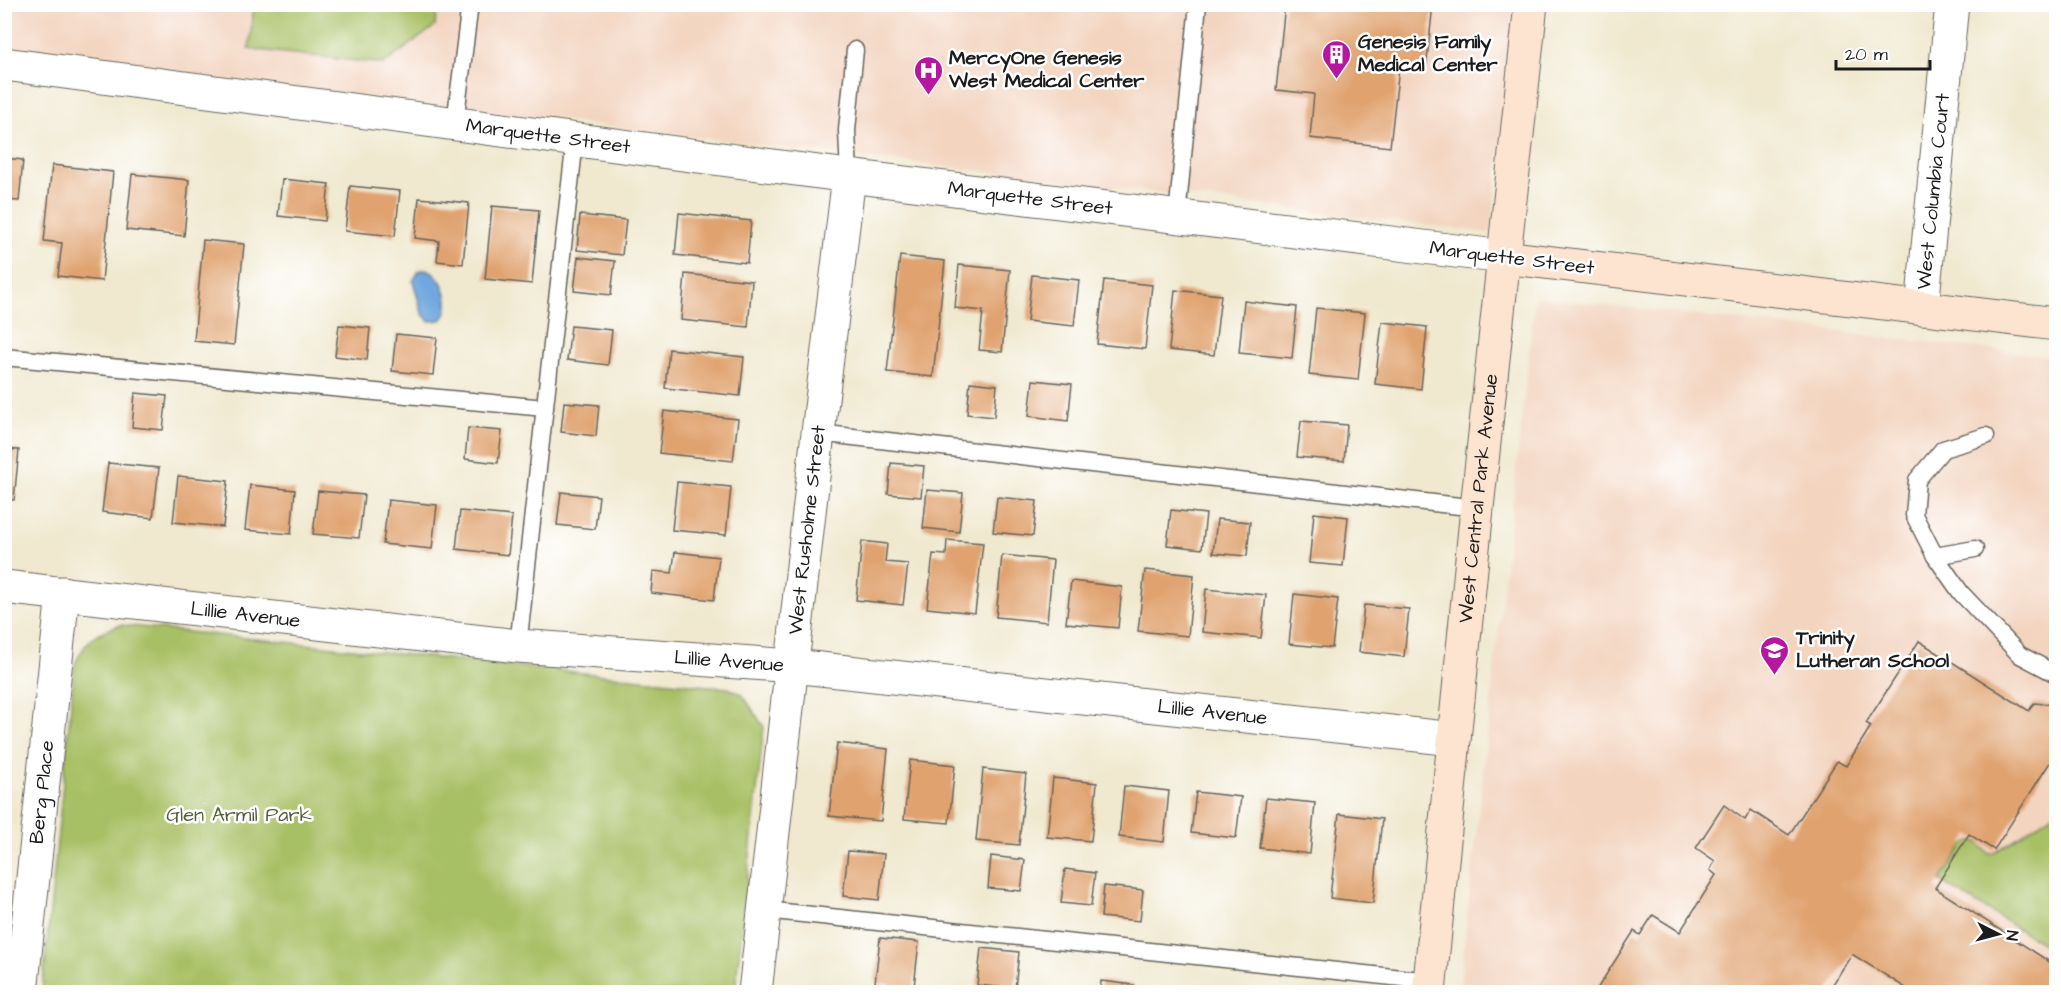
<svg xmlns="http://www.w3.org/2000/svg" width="2061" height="997" viewBox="0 0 2061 997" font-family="'Architects Daughter',sans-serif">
  <rect width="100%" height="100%" fill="#fff"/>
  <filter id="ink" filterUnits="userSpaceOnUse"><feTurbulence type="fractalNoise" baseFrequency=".0167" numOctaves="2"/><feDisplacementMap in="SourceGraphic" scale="12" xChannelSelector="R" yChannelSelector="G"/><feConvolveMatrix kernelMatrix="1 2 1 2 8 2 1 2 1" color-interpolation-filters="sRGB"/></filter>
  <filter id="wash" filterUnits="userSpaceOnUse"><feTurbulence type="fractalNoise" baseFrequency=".008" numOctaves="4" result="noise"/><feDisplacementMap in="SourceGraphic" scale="24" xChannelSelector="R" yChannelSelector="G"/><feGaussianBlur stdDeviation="1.35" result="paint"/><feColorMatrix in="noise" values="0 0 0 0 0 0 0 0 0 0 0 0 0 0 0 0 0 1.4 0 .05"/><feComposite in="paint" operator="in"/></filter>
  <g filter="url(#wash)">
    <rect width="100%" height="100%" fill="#f0e9d0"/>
    <g fill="#f3d4bf">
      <path d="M5,4l1509,1 -23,228 -1486,-180z"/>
      <path d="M1535,297l521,60v635h-597z"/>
    </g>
    <g fill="#a8c065" stroke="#626e40" stroke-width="1.5">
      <path d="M254,5v-1l183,1 -2,21 -51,38 -135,-15z"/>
      <path d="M121,625l607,63 14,6 22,33 -29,265h-693l33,-328c11,-25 21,-32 46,-39z"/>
      <path d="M2056,812v140l-116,-71 24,-37 8,-3 6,1 10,11h6z"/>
    </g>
    <path fill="#70a7de" stroke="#46627d" stroke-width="1.5" d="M425,269c18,2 30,39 16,51l-12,1 -7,-8 -9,-32 6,-10z"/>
    <g id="blocks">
      <g fill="#e0a36f">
        <path d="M1285,4h148l-7,66 -27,-3 -9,80 -80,-9 4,-44 -38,-4z"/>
        <path d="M4,158l19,2 -4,41 -15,-1z"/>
        <path d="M52,165l61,7 -11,109 -44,-5 4,-33 -18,-2z"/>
        <path d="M132,174l57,6 -5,56 -58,-6z"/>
        <path d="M282,179l47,5 -4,37 -47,-5z"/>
        <path d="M350,186l50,5 -5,45 -50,-5z"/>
        <path d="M419,198l50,5 -6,61 -26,-3 2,-20 -24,-3z"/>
        <path d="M492,206l47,4 -7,74 -47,-5z"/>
        <path d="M679,213l72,8 -4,42 -72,-8z"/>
        <path d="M580,215l46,5 -4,35 -45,-5z"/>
        <path d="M203,240l41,4 -10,101 -40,-4z"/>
        <path d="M900,256l45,5 -12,116 -46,-5z"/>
        <path d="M578,257l37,4 -4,34 -37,-4z"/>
        <path d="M959,265l51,5 -8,82 -23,-2 4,-39 -28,-3z"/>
        <path d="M685,274l67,7 -4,46 -67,-7z"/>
        <path d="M1032,275l47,5 -5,46 -47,-5z"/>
        <path d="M1104,280l48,5 -7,64 -48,-5z"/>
        <path d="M1175,290l46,5 -7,60 -45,-5z"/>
        <path d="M1244,301l53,6 -5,51 -53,-5z"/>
        <path d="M1316,308l49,5 -7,67 -49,-5z"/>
        <path d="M1382,322l45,5 -6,62 -46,-5z"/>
        <path d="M339,325l31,3 -3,32 -32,-4z"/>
        <path d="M571,326l41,4 -4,35 -41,-5z"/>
        <path d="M396,334l41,4 -4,37 -41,-4z"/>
        <path d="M669,349l75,8 -4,39 -75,-8z"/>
        <path d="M1033,380l39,4 -4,37 -39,-5z"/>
        <path d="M970,382l27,3 -3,32 -27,-3z"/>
        <path d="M135,393l32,3 -4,34 -31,-3z"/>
        <path d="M564,402l35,3 -3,31 -35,-4z"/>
        <path d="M664,411l74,8 -5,42 -74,-8z"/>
        <path d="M1301,421l46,4 -3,36 -47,-4z"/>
        <path d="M468,428l34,3 -4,32 -33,-4z"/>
        <path d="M4,449l15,1 -5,50 -10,-1z"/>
        <path d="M108,463l51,5 -6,50 -51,-6z"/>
        <path d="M891,463l33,3 -3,31 -33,-3z"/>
        <path d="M178,476l50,5 -5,46 -50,-5z"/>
        <path d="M677,482l54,5 -5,48 -54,-5z"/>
        <path d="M250,485l45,5 -4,44 -46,-4z"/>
        <path d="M927,490l36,3 -4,39 -36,-4z"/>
        <path d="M318,491l46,4 -5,43 -46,-4z"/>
        <path d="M561,492l38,4 -4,33 -38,-4z"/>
        <path d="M997,497l40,4 -4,35 -40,-4z"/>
        <path d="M388,500l49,5 -5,44 -49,-5z"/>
        <path d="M1171,510l35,4 -4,35 -35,-4z"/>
        <path d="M460,511l52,5 -4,39 -52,-6z"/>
        <path d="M1314,513l34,4 -5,49 -34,-3z"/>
        <path d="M1217,519l33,3 -3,34 -34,-3z"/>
        <path d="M947,540l36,3 -8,70 -48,-5 6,-54 13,1z"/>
        <path d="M862,541l25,3 -2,18 23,2 -5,41 -47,-5z"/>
        <path d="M675,552l44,5 -5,43 -63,-7 2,-22 19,2z"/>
        <path d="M1002,555l51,5 -6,62 -51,-5z"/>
        <path d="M1145,570l49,5 -6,61 -50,-5z"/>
        <path d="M1071,581l51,6 -4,41 -52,-5z"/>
        <path d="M1206,589l60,6 -5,43 -59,-6z"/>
        <path d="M1294,594l44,5 -6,49 -43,-4z"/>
        <path d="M1364,605l45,4 -5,48 -45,-5z"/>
        <path d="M1919,641l110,70 5,-8 22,2v48l-62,97 -25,-16 -34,54 121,78v26h-144l-60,-38 -24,38h-233l39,-61 6,4 13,-20 27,17 36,-57 -6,-5 5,-9 -19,-13 28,-43 21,15 6,-10 38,25 48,-74 9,5 25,-40 -5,-3z"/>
        <path d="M837,743l51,6 -7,72 -52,-5z"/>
        <path d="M910,760l45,5 -6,58 -45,-4z"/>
        <path d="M983,769l43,5 -7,71 -43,-4z"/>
        <path d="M1053,778l44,5 -6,58 -44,-4z"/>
        <path d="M1124,786l45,5 -5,51 -45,-5z"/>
        <path d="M1196,792l45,5 -5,41 -45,-5z"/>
        <path d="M1266,798l49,5 -5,51 -50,-6z"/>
        <path d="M1339,814l43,5 -9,84 -43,-5z"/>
        <path d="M848,851l36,3 -5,46 -36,-4z"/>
        <path d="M991,856l34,4 -4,31 -33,-3z"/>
        <path d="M1065,869l30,4 -4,33 -30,-3z"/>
        <path d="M1104,886l39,4 -3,31 -39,-4z"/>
        <path d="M880,938l39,4 -5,45 -39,-4z"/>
        <path d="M981,948l38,4 -4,37 -38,-4z"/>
        <path d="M1101,981l33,4v7h-34z"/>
      </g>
    </g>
  </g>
  <g filter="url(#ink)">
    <use href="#blocks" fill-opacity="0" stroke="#66645b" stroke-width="1.5"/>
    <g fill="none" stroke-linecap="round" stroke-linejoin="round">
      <defs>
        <g id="service">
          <path d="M455,123l15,-119"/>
          <path d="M849,176l-2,-46 8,-80"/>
          <path d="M1177,216l21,-212"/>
          <path d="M4,357l541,51"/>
          <path d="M818,433l659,75"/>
          <path d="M1986,436l-43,13 -26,31 -3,35 21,41 26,37 59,62 36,19"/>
          <path d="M1935,556l40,-7"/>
          <path d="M518,646l57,-506"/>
          <path d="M765,910l665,71"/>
        </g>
        <g id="minor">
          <path id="s1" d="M1922,308l30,-304"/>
          <path id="s2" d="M4,587l514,59 275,20 661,73"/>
          <path id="s3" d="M21,992l42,-399"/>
          <path id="s4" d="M755,992l63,-559 31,-257"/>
        </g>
        <g id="tertiary">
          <path id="s5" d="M4,64l845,112 655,81"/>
        </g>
        <g id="secondary">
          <path d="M1504,257l552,67"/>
          <path id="s6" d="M1429,992l48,-484 54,-504"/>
        </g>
      </defs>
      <use href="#service" stroke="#66645b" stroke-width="19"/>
      <use href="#minor" stroke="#66645b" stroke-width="35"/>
      <use href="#tertiary" stroke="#66645b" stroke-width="35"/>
      <use href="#secondary" stroke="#66645b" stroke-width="35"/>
      <use href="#service" stroke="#fff" stroke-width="16"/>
      <use href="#minor" stroke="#fff" stroke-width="33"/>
      <use href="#tertiary" stroke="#fff" stroke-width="33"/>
      <use href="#secondary" stroke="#fde4d1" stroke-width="33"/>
    </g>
  </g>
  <defs>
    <symbol id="building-pin" viewBox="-11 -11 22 30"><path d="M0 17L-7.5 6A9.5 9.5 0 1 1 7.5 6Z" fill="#b5179e" stroke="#fff"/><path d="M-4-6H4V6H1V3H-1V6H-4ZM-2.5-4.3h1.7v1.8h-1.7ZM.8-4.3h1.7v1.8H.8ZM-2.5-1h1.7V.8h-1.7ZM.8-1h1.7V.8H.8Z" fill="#fff"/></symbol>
    <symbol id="hospital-pin" viewBox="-11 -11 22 30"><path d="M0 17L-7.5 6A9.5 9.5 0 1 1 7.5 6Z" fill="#b5179e" stroke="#fff"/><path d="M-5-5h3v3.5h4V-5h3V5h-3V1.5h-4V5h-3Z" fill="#fff"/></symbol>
    <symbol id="school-pin" viewBox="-11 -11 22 30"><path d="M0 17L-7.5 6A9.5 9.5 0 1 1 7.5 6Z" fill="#b5179e" stroke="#fff"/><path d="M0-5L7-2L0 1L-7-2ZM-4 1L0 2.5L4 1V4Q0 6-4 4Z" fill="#fff"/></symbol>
  </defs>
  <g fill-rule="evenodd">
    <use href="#building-pin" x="1320" y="38" width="33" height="45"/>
    <use href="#hospital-pin" x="912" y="54" width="33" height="45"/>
    <use href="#school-pin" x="1758" y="634" width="33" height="45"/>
  </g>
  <g text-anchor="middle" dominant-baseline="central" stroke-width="5" stroke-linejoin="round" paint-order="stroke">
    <g font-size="20" font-weight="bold" fill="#1c1c1c" stroke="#fff" text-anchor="start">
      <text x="1358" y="42">Genesis Family<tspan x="1358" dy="23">Medical Center</tspan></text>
      <text x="949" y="58">MercyOne Genesis<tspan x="949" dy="23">West Medical Center</tspan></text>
      <text x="1796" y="638">Trinity<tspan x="1796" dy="23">Lutheran School</tspan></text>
    </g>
    <g font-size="20" fill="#1c1c1c" stroke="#fff">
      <text stroke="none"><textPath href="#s5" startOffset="549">Marquette Street</textPath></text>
      <text stroke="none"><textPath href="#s1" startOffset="117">West Columbia Court</textPath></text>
      <text stroke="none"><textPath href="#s5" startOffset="1035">Marquette Street</textPath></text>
      <text transform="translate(1512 258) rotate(7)">Marquette Street</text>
      <text stroke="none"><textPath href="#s6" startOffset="496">West Central Park Avenue</textPath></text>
      <text stroke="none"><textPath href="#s4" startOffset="465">West Rusholme Street</textPath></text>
      <text stroke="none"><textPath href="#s2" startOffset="243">Lillie Avenue</textPath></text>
      <text stroke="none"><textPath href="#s2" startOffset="729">Lillie Avenue</textPath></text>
      <text stroke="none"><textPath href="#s2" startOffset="1215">Lillie Avenue</textPath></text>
      <text stroke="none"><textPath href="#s3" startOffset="201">Berg Place</textPath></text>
    </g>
    <g font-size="20" fill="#545e39" stroke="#fff">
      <text x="239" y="815">Glen Armil Park</text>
    </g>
  </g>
  <rect width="2061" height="997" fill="none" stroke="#fff" stroke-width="24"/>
  <g transform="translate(1998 934) rotate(96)" stroke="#ffffff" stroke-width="4.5" paint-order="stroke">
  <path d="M0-4.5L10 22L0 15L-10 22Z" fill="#1c1c1c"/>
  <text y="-9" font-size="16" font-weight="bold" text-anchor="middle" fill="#1c1c1c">N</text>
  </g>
  <path d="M1836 60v9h94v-9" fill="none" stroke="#1c1c1c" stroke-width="3"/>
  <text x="1845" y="60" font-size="18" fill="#1c1c1c" stroke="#ffffff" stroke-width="4.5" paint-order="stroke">20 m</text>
</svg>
